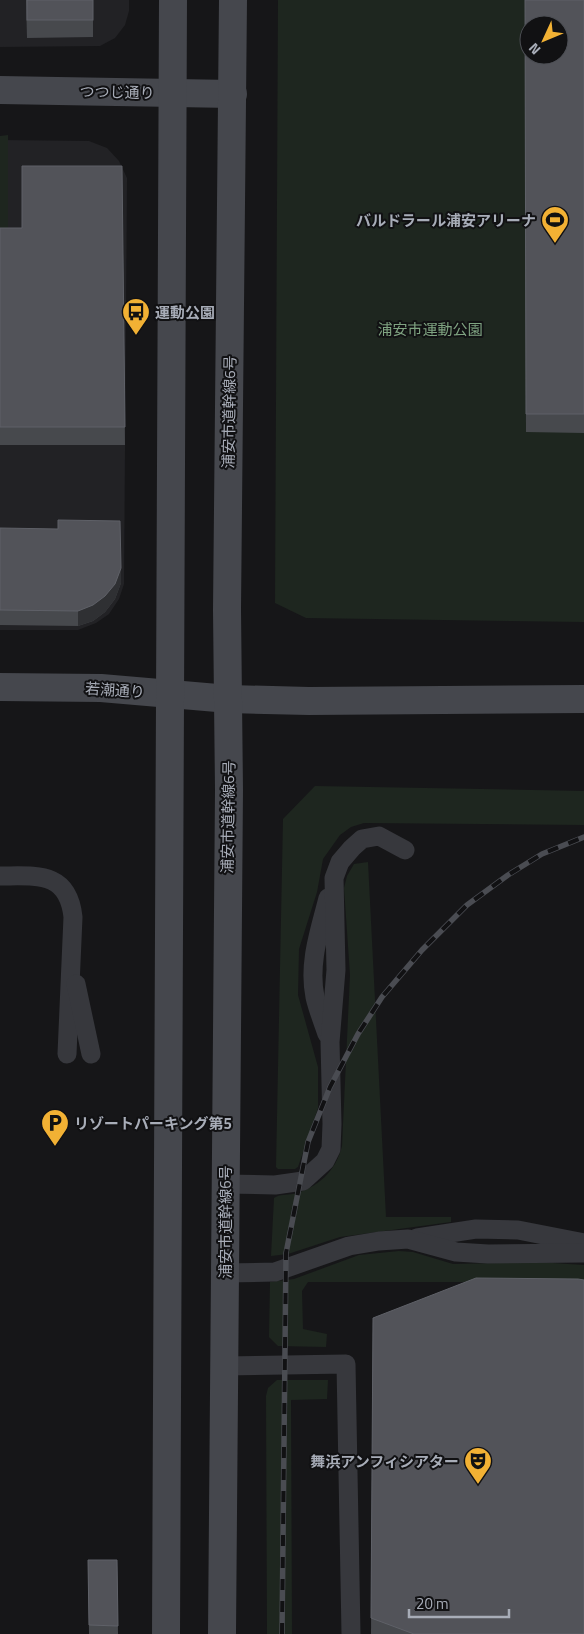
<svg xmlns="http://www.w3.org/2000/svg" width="584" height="1634" viewBox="0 0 584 1634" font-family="'Titillium Web','Noto Sans JP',sans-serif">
  <rect width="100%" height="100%" fill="#161618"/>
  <g fill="#222225">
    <path d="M0,0h129v11l-4,14 -10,13 -15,8 -100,1z"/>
    <path d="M0,140l89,1 18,7 12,13 8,17 -3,406 -5,15 -10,15 -13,9 -18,7h-78z"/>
  </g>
  <g fill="#1e261f" fill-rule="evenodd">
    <path d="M278,0h306v622l-278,-4 -31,-15zM529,25h30v30h-30z"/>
    <path d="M8,135v107l-8,-1v-105z"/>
    <path d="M315,786l269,5v34l-220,-2 -13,4 -11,8 -17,24 -6,33 -18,57 -1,46 20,72v41l-20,59 -3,2h-17l-2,-2 7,-348z"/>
    <path d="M368,862l18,355h65v5l-111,15 -52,17 -17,2 3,-58c6,-4 12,-3 19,-4 25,-6 43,-23 49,-48l8,-171 -6,-87 3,-12 7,-12z"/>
    <path d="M399,1251l14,1 40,12 84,-2 47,3v17h-276l-6,9 1,38 24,5 -1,13 -48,-1 -9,-9 1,-55 24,-3 65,-24z"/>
    <path d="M277,1380h51l-1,19 -36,1 1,234h-25l-1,-238 2,-8z"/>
  </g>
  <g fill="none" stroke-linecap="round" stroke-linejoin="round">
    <g stroke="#37383d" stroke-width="19">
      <path d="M0,876c37,0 68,-5 73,41l-6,137"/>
      <path d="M76,984l15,70"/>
      <path d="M327,1034c-4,-12 -9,-24 -12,-37 -7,-34 5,-67 13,-99"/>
      <path d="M225,1184l50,1 28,-4 22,-20 6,-12 1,-25 -2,-82 6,-72 -2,-92 6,-16 12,-14 10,-9 17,-3 26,14"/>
      <path d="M417,1238l59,-9 42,1 66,13"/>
      <path d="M225,1273l50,-1 74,-26 30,-5 29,-2 48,13 32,2 96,-1"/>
      <path d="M224,1366l122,-2 5,270"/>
    </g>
    <g stroke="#45474d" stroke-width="28">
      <path d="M0,90l233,4"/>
      <path d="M0,687l101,1 128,11 80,2 275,-2"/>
      <path d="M166,1634l7,-1634"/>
      <path d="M222,1634l7,-844 -2,-180 6,-610"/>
    </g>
    <defs>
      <path id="rail" d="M282,1634l4,-381 22,-111 22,-55 28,-53 24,-37 40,-47 45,-45 41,-30 34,-21 42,-17"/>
    </defs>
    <use href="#rail" stroke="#4a4c52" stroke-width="5.5"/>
    <use href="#rail" stroke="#111113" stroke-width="4" stroke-dasharray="11" stroke-linecap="butt"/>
  </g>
  <g fill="#47494d">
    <path d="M26,0h67v37l-66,1z"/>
    <path d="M525,0h59v433l-58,-1z"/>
    <path d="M122,166l3,279h-125v-217h22z"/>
    <path d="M0,528l121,55 -6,16 -10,13 -12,9 -15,5 -78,-1z"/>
    <path d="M373,1318l211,316h-213z"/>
    <path d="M88,1560h29l1,74h-29z"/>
  </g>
  <path fill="#2f3033" d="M121,568v15l-6,16 -10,13 -12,9 -15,5v-15z"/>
  <g fill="#525359" stroke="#5f6168" fill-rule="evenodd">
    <rect x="27" y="0" width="66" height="20"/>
    <path d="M525,0h59v414h-58zM529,25h30v30h-30z"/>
    <path d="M22,166h100l3,261h-125v-199h22z"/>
    <path d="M58,520l62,1 1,47 -6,16 -10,12 -12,9 -15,6 -78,-1v-82l58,1z"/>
    <path d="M476,1278l102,1 6,1v354h-170l-43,-16 2,-300z"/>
    <path d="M88,1560h29l1,66 -29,-1z"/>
  </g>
  <defs>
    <symbol id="stadium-pin" viewBox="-11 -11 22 30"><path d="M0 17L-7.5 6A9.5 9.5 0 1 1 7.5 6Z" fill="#f2b134" stroke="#111113"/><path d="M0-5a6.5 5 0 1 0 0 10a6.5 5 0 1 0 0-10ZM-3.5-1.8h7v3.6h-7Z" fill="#111"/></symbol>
    <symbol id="bus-pin" viewBox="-11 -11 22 30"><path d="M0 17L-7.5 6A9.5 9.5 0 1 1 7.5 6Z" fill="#f2b134" stroke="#111113"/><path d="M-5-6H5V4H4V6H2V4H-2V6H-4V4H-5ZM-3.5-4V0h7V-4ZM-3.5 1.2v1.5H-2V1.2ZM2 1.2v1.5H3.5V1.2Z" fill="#111"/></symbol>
    <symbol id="parking-pin" viewBox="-11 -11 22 30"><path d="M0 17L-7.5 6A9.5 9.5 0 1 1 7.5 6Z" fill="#f2b134" stroke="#111113"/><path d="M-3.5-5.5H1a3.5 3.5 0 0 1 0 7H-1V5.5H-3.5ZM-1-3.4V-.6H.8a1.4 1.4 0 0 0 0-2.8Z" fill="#111"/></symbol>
    <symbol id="theatre-pin" viewBox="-11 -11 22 30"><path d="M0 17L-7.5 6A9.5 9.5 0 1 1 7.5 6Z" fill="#f2b134" stroke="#111113"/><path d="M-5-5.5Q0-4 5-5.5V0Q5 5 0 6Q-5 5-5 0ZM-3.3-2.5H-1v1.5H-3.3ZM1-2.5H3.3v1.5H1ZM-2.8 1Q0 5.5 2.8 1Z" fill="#111"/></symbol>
  </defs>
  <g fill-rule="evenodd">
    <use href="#stadium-pin" x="539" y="204" width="32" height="43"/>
    <use href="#bus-pin" x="120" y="296" width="32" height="43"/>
    <use href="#parking-pin" x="39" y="1107" width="32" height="43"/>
    <use href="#theatre-pin" x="462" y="1445" width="32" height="43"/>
  </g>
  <g text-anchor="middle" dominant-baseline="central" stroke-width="4" stroke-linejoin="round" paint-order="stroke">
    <g font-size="15" fill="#a8adb8" stroke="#111113">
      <text transform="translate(117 92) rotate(1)">つつじ通り</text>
      <text transform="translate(229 412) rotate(-89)">浦安市道幹線6号</text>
      <text transform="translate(115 690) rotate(4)">若潮通り</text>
      <text transform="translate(228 817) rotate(-89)">浦安市道幹線6号</text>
      <text transform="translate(225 1222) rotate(-90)">浦安市道幹線6号</text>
    </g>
    <g font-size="15" font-weight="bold" fill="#a8adb8" stroke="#111113" text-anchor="end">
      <text x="536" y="220">バルドラール浦安アリーナ</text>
      <text x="155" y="312" text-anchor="start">運動公園</text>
      <text x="74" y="1123" text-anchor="start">リゾートパーキング第5</text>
      <text x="459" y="1461">舞浜アンフィシアター</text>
    </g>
    <g font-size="15" fill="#7fa381" stroke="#111113">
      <text x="430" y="329">浦安市運動公園</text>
    </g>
  </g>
  <g transform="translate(544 40) rotate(226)"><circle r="24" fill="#111113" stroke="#4d4f55"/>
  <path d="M0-4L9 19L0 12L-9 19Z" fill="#f2b134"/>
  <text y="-8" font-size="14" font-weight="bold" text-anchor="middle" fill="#a8adb8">N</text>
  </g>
  <path d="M409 1609v8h100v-8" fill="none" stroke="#a8adb8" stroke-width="2.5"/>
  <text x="416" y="1609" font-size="15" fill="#a8adb8" stroke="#111113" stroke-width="4" paint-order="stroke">20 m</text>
</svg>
